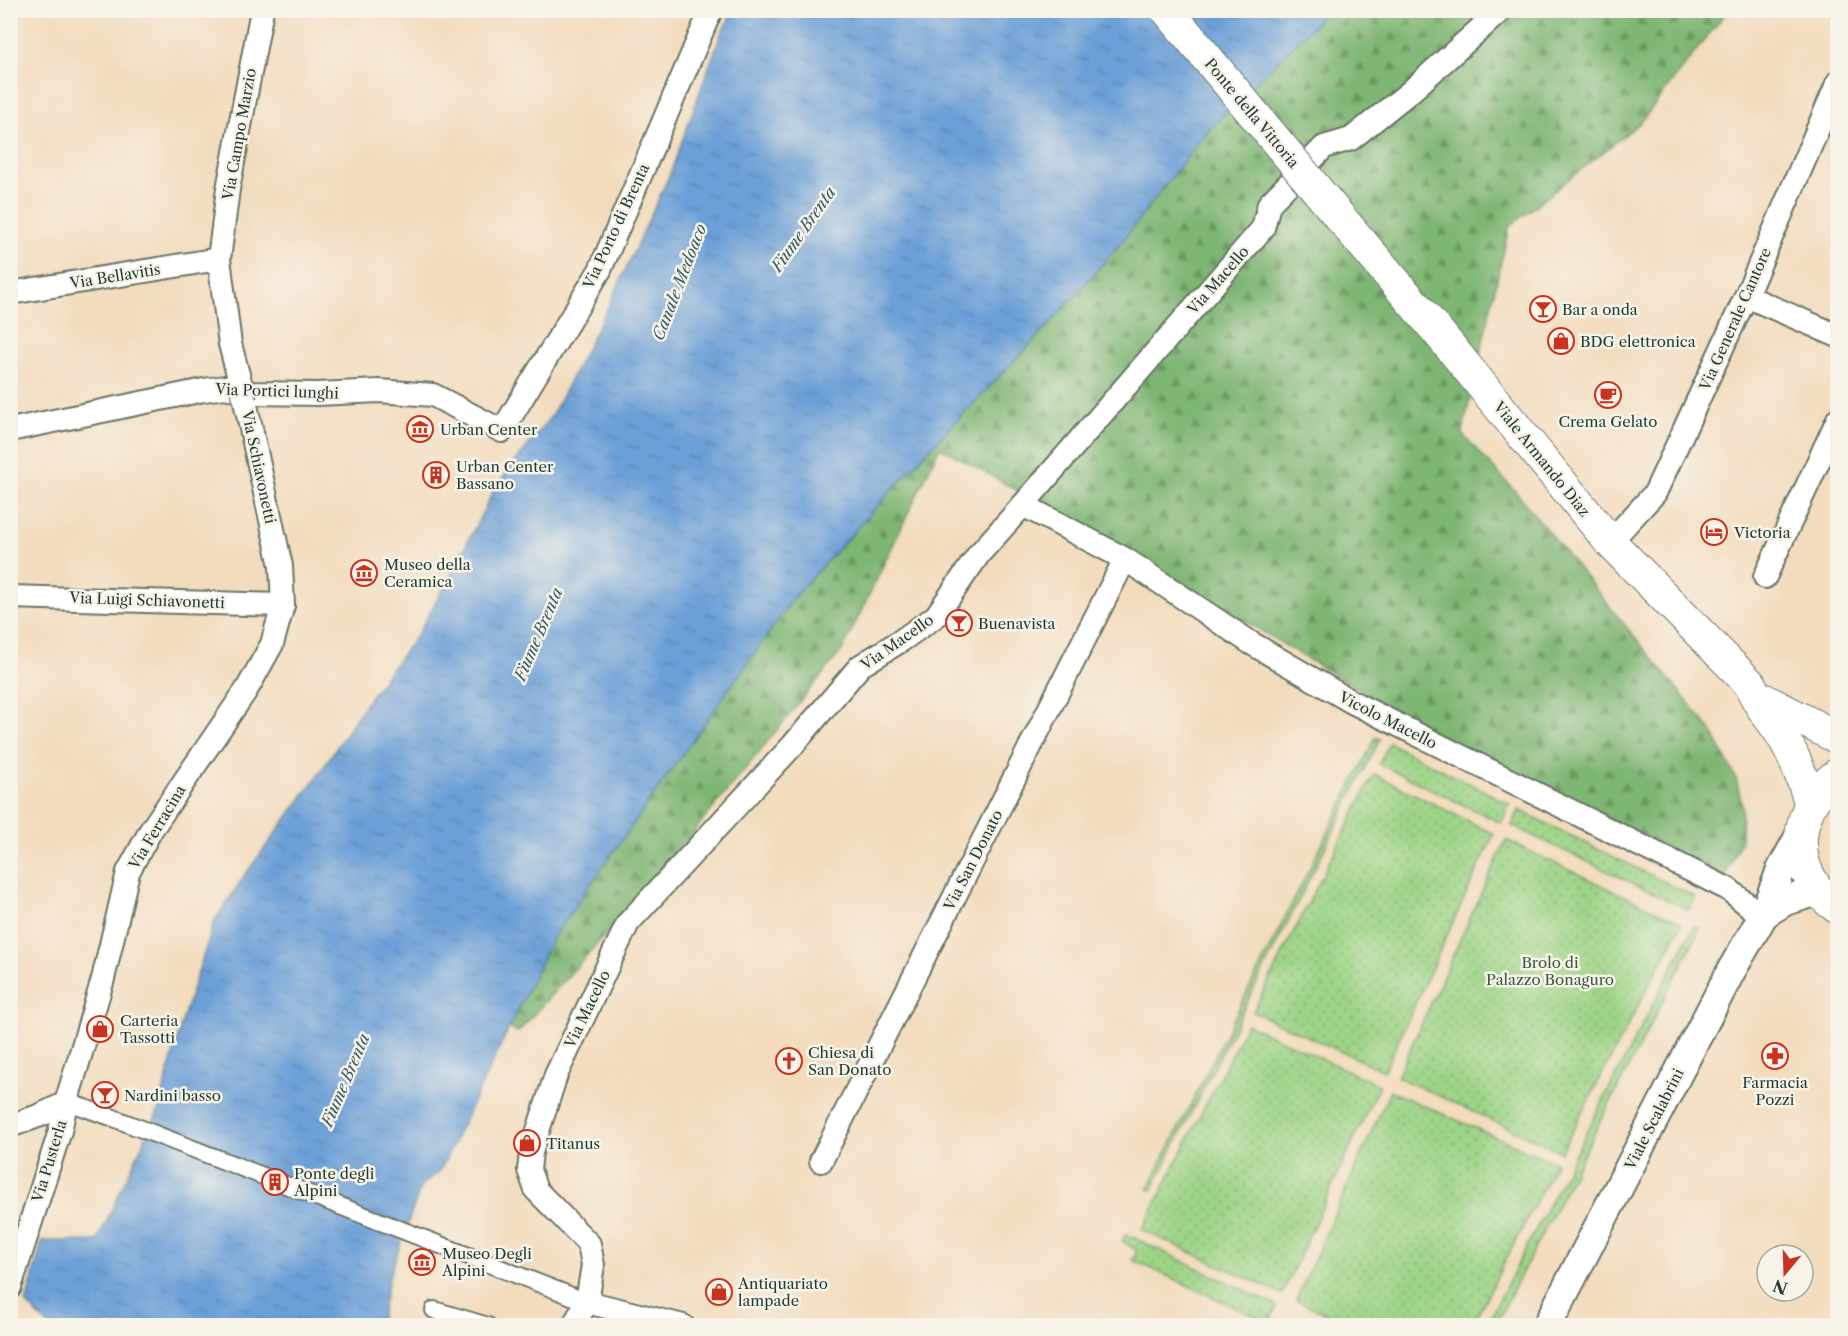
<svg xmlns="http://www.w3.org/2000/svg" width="1848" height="1336" viewBox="0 0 1848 1336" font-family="'Libre Caslon Text',serif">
  <defs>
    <pattern id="forest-firs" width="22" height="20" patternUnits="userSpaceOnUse" patternTransform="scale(1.5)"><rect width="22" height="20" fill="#7eb673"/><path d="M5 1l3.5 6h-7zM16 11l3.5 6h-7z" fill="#67955f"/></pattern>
    <pattern id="park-dots" width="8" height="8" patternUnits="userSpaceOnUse" patternTransform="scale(1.5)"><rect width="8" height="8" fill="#9dd486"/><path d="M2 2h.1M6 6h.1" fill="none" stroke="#7fad6e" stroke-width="1.8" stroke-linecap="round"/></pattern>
    <pattern id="water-ripples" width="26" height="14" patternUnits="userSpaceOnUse" patternTransform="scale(1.5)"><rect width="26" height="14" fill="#6a9fd7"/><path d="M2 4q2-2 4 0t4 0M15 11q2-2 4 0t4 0" fill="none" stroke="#5783af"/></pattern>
  </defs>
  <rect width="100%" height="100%" fill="#f7f3e8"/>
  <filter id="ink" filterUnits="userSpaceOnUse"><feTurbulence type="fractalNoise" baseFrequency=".0167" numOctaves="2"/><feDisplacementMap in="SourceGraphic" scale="12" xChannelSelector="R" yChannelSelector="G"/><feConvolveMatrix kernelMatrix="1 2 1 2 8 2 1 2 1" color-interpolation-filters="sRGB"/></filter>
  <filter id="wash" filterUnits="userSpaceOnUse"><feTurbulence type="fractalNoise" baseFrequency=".008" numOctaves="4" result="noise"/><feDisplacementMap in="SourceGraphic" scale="24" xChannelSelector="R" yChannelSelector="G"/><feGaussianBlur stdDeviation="1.35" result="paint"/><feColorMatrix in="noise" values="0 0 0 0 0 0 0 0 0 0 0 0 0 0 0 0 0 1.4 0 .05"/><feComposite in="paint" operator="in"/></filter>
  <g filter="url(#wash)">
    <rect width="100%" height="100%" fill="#f3dcbd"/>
    <path fill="url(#forest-firs)" stroke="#4e7a54" stroke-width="1.5" d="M1324,11h403l-86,111 -132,105 -47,207 53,57 195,238 26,49 6,27 -1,35 -16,36 -318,-157 -225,-136 -242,-136 -97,202 -186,228 -139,155 -9,-4 44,-91 242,-341 130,-142 123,-128 73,-83 86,-112 108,-107z"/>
    <g fill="url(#park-dots)" stroke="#5e885d" stroke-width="1.5">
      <path d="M1376,737l4,2 -228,451 -4,-1z"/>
      <path d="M1389,743l121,61 -9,19 -122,-59z"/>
      <path d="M1374,774l120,60 -110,237 -131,-59z"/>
      <path d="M1519,810l176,87 -6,13 -177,-84z"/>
      <path d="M1506,840l176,83 -121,229 -164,-75z"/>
      <path d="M1694,926l6,3 -205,396h-9z"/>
      <path d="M1247,1024l132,61 -97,209 -140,-64z"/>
      <path d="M1390,1091l166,72 -84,162h-122l-54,-25z"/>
      <path d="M1126,1234l151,72 -8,17 -136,-63 4,-10 -15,-9z"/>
    </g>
    <path fill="url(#water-ripples)" stroke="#446e86" stroke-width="1.5" d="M733,11h591l-9,13 -108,107 -86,112 -73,83 -123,128 -130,142 -242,341 -113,234 -19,15 -31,88 -11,51h-331l-22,-22 16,-62h55l61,-130 25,-93 32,-98 30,-45 74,-101 51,-77 47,-62 36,-64 42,-83 57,-73 57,-110 61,-131 51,-140z"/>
  </g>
  <g filter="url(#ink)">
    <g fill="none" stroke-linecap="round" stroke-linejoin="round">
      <defs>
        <g id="pedestrian">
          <path d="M66,1103l10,2 35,12 476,185"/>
          <path d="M434,1310l54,16"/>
        </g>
        <g id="minor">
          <path d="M10,293l209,-34"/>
          <path d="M1746,296l92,40"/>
          <path d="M240,382l-10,-38 -11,-85 9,-70 34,-179"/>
          <path d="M10,430l194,-40 21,-3 26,6 67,1 61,-3 54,4 69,36 98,-161 111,-260"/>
          <path d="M1023,505l102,54 126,84 101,59 376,187 34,27"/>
          <path d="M1610,542l45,-49 91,-197 92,-214"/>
          <path d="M1765,577l73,-158"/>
          <path d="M10,597l273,8"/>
          <path d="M10,1126l31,-11 25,-12"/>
          <path d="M821,1161l304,-602"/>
          <path d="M10,1287l50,-156 6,-28 37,-124 25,-107 23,-42 96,-141 25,-45 11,-39 -2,-39 -36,-165"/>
          <path d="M587,1302l96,24"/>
          <path d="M573,1326l14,-24 6,-37 -4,-21 -53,-54 -7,-20 2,-18 25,-77 72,-152 165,-178 67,-79 42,-26 34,-24 43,-62 44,-49 240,-277 6,-24 55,-57 27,-8 60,-48 90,-81"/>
        </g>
        <g id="tertiary">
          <path d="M1764,914l21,-13 33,-10"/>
          <path d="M1547,1326l184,-355 33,-57 17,-44 18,-33"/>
        </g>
        <g id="secondary">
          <path d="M1338,215l100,117 172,210 140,142c7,20 22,35 33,53 12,20 20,42 27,65"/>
          <path d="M1757,696l81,42"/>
          <path d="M1838,774c-48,35 -51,100 0,134"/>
        </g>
      </defs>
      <use href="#pedestrian" stroke="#697564" stroke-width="20"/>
      <use href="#minor" stroke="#697564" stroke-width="26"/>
      <use href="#tertiary" stroke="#697564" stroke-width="32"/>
      <use href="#secondary" stroke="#697564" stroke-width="34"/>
      <use href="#pedestrian" stroke="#fff" stroke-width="16"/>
      <use href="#minor" stroke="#fff" stroke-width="22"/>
      <use href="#tertiary" stroke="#fff" stroke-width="28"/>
      <use href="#secondary" stroke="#fff" stroke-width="32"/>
      <defs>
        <path id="minor-bridge" d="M240,382l5,19"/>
        <path id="secondary-bridge" d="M1167,10l171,205"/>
      </defs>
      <use href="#minor-bridge" stroke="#697564" stroke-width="26" stroke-linecap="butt"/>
      <use href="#secondary-bridge" stroke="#697564" stroke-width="34" stroke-linecap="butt"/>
      <use href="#minor-bridge" stroke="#fff" stroke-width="22"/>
      <use href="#secondary-bridge" stroke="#fff" stroke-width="32"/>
    </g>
  </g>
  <defs>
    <symbol id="bar-ring" viewBox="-11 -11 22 22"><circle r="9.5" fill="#f7f3e8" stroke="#c8321e" stroke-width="1.5"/><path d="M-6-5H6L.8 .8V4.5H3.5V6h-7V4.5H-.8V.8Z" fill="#c8321e"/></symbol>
    <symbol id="shop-ring" viewBox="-11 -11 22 22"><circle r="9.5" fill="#f7f3e8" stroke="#c8321e" stroke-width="1.5"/><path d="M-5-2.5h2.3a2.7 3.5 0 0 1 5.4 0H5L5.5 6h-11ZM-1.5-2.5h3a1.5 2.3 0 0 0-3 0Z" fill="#c8321e"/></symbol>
    <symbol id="cafe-ring" viewBox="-11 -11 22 22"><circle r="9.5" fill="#f7f3e8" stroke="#c8321e" stroke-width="1.5"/><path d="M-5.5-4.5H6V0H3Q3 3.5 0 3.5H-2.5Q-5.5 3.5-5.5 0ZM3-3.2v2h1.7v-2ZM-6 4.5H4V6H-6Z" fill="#c8321e"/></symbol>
    <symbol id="museum-ring" viewBox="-11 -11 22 22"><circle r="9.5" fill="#f7f3e8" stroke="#c8321e" stroke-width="1.5"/><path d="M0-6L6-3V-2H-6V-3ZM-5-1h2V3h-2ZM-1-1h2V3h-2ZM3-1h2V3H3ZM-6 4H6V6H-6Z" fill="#c8321e"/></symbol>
    <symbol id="building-ring" viewBox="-11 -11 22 22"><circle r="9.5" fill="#f7f3e8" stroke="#c8321e" stroke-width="1.5"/><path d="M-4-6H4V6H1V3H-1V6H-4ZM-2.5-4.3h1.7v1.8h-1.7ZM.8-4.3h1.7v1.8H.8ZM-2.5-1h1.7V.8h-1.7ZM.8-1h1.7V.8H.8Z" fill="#c8321e"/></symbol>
    <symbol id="hotel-ring" viewBox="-11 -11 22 22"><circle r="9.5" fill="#f7f3e8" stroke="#c8321e" stroke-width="1.5"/><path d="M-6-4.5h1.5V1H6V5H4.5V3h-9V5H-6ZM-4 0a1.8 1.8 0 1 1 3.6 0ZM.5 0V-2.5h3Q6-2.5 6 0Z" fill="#c8321e"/></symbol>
    <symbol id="pharmacy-ring" viewBox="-11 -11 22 22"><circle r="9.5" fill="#f7f3e8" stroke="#c8321e" stroke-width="1.5"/><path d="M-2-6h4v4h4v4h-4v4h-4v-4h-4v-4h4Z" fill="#c8321e"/></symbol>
    <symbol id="church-ring" viewBox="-11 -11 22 22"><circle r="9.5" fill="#f7f3e8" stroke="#c8321e" stroke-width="1.5"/><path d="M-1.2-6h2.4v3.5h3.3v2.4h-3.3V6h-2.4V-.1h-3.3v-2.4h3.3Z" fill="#c8321e"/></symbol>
  </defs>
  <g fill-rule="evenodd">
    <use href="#bar-ring" x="1528" y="294" width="30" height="30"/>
    <use href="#shop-ring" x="1546" y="326" width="30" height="30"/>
    <use href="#cafe-ring" x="1593" y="380" width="30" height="30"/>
    <use href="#museum-ring" x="405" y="414" width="30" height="30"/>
    <use href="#building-ring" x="421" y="460" width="30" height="30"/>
    <use href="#hotel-ring" x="1699" y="517" width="30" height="30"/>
    <use href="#museum-ring" x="349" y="558" width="30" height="30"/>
    <use href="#bar-ring" x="944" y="608" width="30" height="30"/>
    <use href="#shop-ring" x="85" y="1014" width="30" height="30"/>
    <use href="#pharmacy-ring" x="1760" y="1041" width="30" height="30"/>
    <use href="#church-ring" x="774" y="1046" width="30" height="30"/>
    <use href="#bar-ring" x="90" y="1080" width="30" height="30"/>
    <use href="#shop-ring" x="512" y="1128" width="30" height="30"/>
    <use href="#building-ring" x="260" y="1167" width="30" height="30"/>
    <use href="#museum-ring" x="407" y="1247" width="30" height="30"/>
    <use href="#shop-ring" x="704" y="1277" width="30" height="30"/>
  </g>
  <g text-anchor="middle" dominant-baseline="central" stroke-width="5" stroke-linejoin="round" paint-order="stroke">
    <g font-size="15" fill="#1f3d34" stroke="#f7f3e8">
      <text transform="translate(1252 113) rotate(50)">Ponte della Vittoria</text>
      <text transform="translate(239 134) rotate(-80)">Via Campo Marzio</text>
      <text transform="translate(616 226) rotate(-65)">Via Porto di Brenta</text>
      <text transform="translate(115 276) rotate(-9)">Via Bellavitis</text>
      <text transform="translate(1218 280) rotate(-49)">Via Macello</text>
      <text transform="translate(1735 319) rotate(-66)">Via Generale Cantore</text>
      <text transform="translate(277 391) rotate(2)">Via Portici lunghi</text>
      <text transform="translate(1542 459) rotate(51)">Viale Armando Diaz</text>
      <text transform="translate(259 467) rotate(78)">Via Schiavonetti</text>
      <text transform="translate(147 600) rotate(2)">Via Luigi Schiavonetti</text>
      <text transform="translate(897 642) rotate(-35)">Via Macello</text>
      <text transform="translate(1388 720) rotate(27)">Vicolo Macello</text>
      <text transform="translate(157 827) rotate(-59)">Via Ferracina</text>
      <text transform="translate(973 860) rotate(-63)">Via San Donato</text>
      <text transform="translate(587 1009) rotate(-64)">Via Macello</text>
      <text transform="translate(1654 1119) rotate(-63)">Viale Scalabrini</text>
      <text transform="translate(49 1161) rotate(-73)">Via Pusterla</text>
    </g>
    <g font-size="15" fill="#1f3d34" stroke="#f7f3e8" text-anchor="start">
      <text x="1562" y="309">Bar a onda</text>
      <text x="1580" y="341">BDG elettronica</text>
      <text x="1608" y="421" text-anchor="middle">Crema Gelato</text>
      <text x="440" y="429">Urban Center</text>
      <text x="456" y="466">Urban Center<tspan x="456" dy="17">Bassano</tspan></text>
      <text x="1734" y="532">Victoria</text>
      <text x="384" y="564">Museo della<tspan x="384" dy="17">Ceramica</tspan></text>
      <text x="978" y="623">Buenavista</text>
      <text x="120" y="1020">Carteria<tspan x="120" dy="17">Tassotti</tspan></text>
      <text x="808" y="1052">Chiesa di<tspan x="808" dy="17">San Donato</tspan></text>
      <text x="1775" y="1082" text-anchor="middle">Farmacia<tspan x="1775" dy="17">Pozzi</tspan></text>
      <text x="124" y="1095">Nardini basso</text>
      <text x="546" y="1143">Titanus</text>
      <text x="294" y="1173">Ponte degli<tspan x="294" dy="17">Alpini</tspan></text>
      <text x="442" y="1253">Museo Degli<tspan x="442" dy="17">Alpini</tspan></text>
      <text x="738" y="1283">Antiquariato<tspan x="738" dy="17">lampade</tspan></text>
    </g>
    <g font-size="15" fill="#385b44" stroke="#f7f3e8">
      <text x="1550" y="962">Brolo di<tspan x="1550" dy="17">Palazzo Bonaguro</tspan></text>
    </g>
    <g font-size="16" font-style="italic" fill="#365a65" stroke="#f7f3e8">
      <text transform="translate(803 229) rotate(-55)">Fiume Brenta</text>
      <text transform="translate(679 282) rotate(-69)">Canale Medoaco</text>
      <text transform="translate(538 634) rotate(-67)">Fiume Brenta</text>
      <text transform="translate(345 1080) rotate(-67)">Fiume Brenta</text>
    </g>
  </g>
  <rect width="1848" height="1336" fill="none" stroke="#f7f3e8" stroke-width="36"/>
  <g transform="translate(1785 1273) rotate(199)"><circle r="28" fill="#f7f3e8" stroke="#a1aaa0" stroke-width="1.5"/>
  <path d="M0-4.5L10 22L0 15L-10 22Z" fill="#c8321e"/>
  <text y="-9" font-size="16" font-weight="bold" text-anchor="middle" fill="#1f3d34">N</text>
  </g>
</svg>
